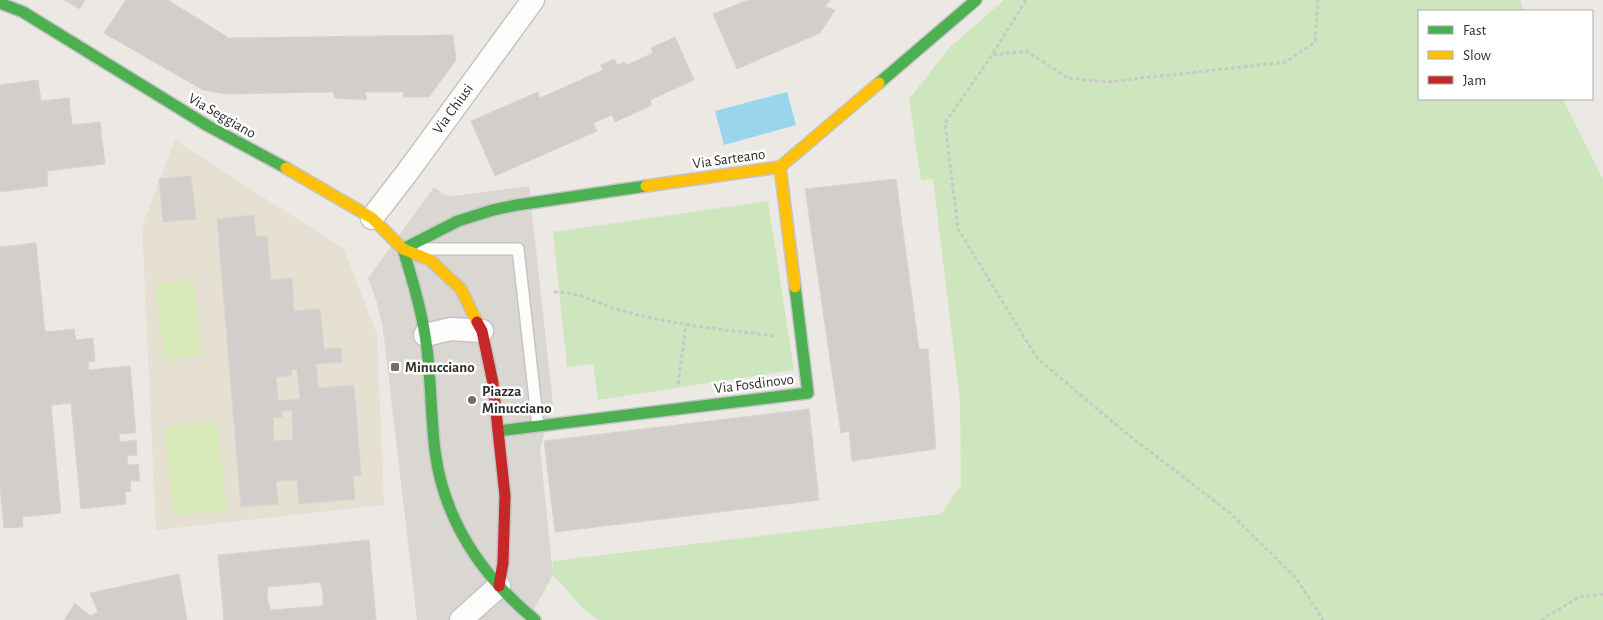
<svg xmlns="http://www.w3.org/2000/svg" width="1603" height="620" viewBox="0 0 1603 620" font-family="'Alegreya Sans',sans-serif">
  <rect width="100%" height="100%" fill="#ece8e4"/>
  <path fill="#e6e0d3" d="M175,140l169,109 33,85 7,171 -228,25 -14,-304z"/>
  <g fill="#cee6be">
    <path d="M1004,0h516l4,11h-105v88h144l40,80v441h-1005l-17,-14 -28,-31v-14l388,-47 20,-29 -1,-84 -27,-222 -12,1 -12,-81 42,-53z"/>
    <path d="M768,201l26,169 -196,30 -5,-36 -26,3 -14,-135z"/>
  </g>
  <g fill="#d9eabb">
    <path d="M194,280l8,75 -38,4 -9,-75z"/>
    <path d="M217,421l10,89 -53,6 -10,-89z"/>
  </g>
  <path fill="#dad6d2" d="M529,186l24,218 -13,44 13,127 -25,45h-111l-34,-291 -6,-26 -9,-25 66,-91 11,8 9,1z"/>
  <path fill="#99d6ec" d="M787,92l9,33 -72,20 -9,-34z"/>
  <g fill="#d1cecb" stroke="#d7d4d0" fill-rule="evenodd">
    <path d="M64,0h21l-5,9z"/>
    <path d="M126,0h42l61,38 224,-3 3,25 -27,37h-26l1,-5h-39l2,8 -32,-2 -2,-6 -106,2 -24,-4 -99,-57z"/>
    <path d="M748,0h82l-5,7 10,3 -15,23 -83,36 -24,-55z"/>
    <path d="M675,37l19,43 -44,20 2,5 -37,17 -3,-7 -19,8 4,8 -102,45 -24,-55 67,-29 2,6 63,-28 -2,-5 13,-6 3,6 8,-3 2,3 26,-12 -2,-5z"/>
    <path d="M38,80l3,21 28,-3 3,27 28,-3 5,42 -58,7 1,15 -48,6v-107z"/>
    <path d="M191,176l5,43 -33,3 -4,-43z"/>
    <path d="M896,179l23,170h9l8,100 -84,12 -3,-30 -8,2 -36,-244z"/>
    <path d="M254,215l2,22 11,-1 4,44 21,-2 2,33 26,-2 4,40 17,-1 1,14 -26,2 2,24 36,-3 7,90 -8,1 2,23 -56,5 -2,-24 -21,1 2,23 -37,3 -24,-288zM297,369l3,30 -22,2 -2,-24 16,-2 -1,-5zM282,411h10l1,29 -19,1 -1,-23 9,-1z"/>
    <path d="M36,243l9,89 29,-3 2,11 17,-2 2,23 -7,1 1,8 41,-4 6,67 -17,1 1,8 16,-2 1,15 -10,1 1,9 10,-1 2,17h-10l1,10 -6,1 1,12 -45,5 -10,-106 -20,2 10,108 -39,4 1,10 -19,1 -4,-41v-240z"/>
    <path d="M809,409l10,91 -264,32 -11,-91z"/>
    <path d="M369,540l7,80h-152l-6,-65zM320,582l3,10v14l-52,4 -4,-11 1,-12z"/>
    <path d="M179,574l8,46h-123l11,-17 15,13 8,-4 -8,-19z"/>
  </g>
  <g fill="none" stroke-linecap="round" stroke-linejoin="round">
    <defs>
      <path id="lane" d="M423,249h95l20,177"/>
      <g id="street">
        <path d="M372,218l37,-48 124,-170"/>
        <path d="M425,335l26,-6 31,2"/>
        <path d="M461,620l38,-34"/>
      </g>
      <g id="fast">
        <path d="M0,3l23,9 185,114 78,42"/>
        <path d="M879,83l97,-83"/>
        <path d="M403,249l55,-28 35,-11 24,-5 129,-19"/>
        <path d="M403,249c10,33 20,66 24,100 4,34 4,68 8,102 9,70 47,125 100,169"/>
        <path d="M498,431l310,-38 -13,-106"/>
      </g>
      <g id="slow">
        <path d="M780,167l15,120"/>
        <path d="M286,168l86,50 31,31 27,11 31,29 16,33"/>
        <path d="M646,186l134,-19 99,-84"/>
      </g>
      <path id="jam" d="M477,322l5,9 11,52 12,113 -2,67 -4,23"/>
    </defs>
    <use href="#lane" stroke="#c5c4c5" stroke-width="14"/>
    <use href="#street" stroke="#c5c4c5" stroke-width="25"/>
    <use href="#fast" stroke="#c5c4c5" stroke-width="14"/>
    <use href="#slow" stroke="#c5c4c5" stroke-width="14"/>
    <use href="#jam" stroke="#c5c4c5" stroke-width="14"/>
    <g stroke="#c9c9c8" stroke-width="3" stroke-dasharray="4 2.5" stroke-linecap="butt">
      <path d="M1026,0l-34,55 -47,68 13,106 79,129 84,71 109,84 66,65 27,42"/>
      <path d="M993,55l33,-4 42,27 39,4 179,-20 29,-20 3,-42"/>
      <path d="M554,292c24,-1 43,12 66,18 50,15 103,19 155,26"/>
      <path d="M678,384l8,-59"/>
      <path d="M1541,620l38,-23 24,-3"/>
    </g>
    <use href="#lane" stroke="#fcfcfb" stroke-width="11"/>
    <use href="#street" stroke="#fcfcfb" stroke-width="22"/>
    <use href="#fast" stroke="#4caf50" stroke-width="11"/>
    <use href="#slow" stroke="#ffc107" stroke-width="11"/>
    <use href="#jam" stroke="#c62828" stroke-width="11"/>
  </g>
  <g fill="#706f6e" stroke="#fff" stroke-width="2">
    <rect x="390" y="362" width="10" height="10" rx="2.5"/>
    <circle cx="472" cy="400" r="5"/>
  </g>
  <g text-anchor="middle" dominant-baseline="central" stroke-width="5" stroke-linejoin="round" paint-order="stroke">
    <g font-size="15" fill="#2e2e2e" stroke="#fff">
      <text transform="translate(453 109) rotate(-54)">Via Chiusi</text>
      <text transform="translate(222 116) rotate(30)">Via Seggiano</text>
      <text transform="translate(729 159) rotate(-8)">Via Sarteano</text>
      <text transform="translate(754 384) rotate(-7)">Via Fosdinovo</text>
    </g>
    <g font-size="15" font-weight="bold" fill="#2e2e2e" stroke="#fff" text-anchor="start">
      <text x="405" y="367">Minucciano</text>
      <text x="482" y="391">Piazza<tspan x="482" dy="17">Minucciano</tspan></text>
    </g>
  </g>
  <rect x="1418" y="10" width="175" height="90" fill="#ffffff" stroke="#ababab"/>
  <rect x="1428" y="26" width="25" height="8" fill="#4caf50" stroke="#ababab"/>
  <text x="1463" y="35" font-size="15" fill="#2e2e2e">Fast</text>
  <rect x="1428" y="51" width="25" height="8" fill="#ffc107" stroke="#ababab"/>
  <text x="1463" y="60" font-size="15" fill="#2e2e2e">Slow</text>
  <rect x="1428" y="76" width="25" height="8" fill="#c62828" stroke="#ababab"/>
  <text x="1463" y="85" font-size="15" fill="#2e2e2e">Jam</text>
</svg>
